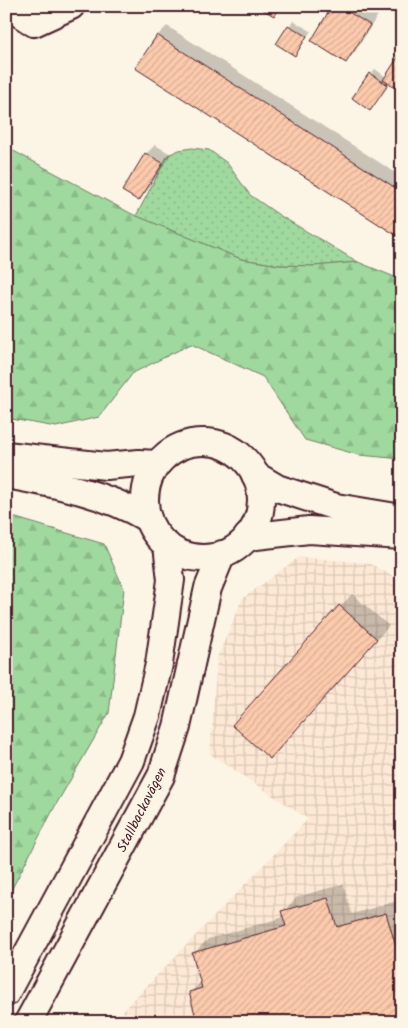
<svg xmlns="http://www.w3.org/2000/svg" width="408" height="1028" viewBox="0 0 408 1028" font-family="Kalam,sans-serif">
  <defs>
    <pattern id="industrial-grid" width="8" height="8" patternUnits="userSpaceOnUse" patternTransform="scale(1.25)"><rect width="8" height="8" fill="#fce8d4"/><path d="M0 4h8M4 0v8" fill="none" stroke="#dac7b6"/></pattern>
    <pattern id="grass-dots" width="8" height="8" patternUnits="userSpaceOnUse" patternTransform="scale(1.25)"><rect width="8" height="8" fill="#9fd99e"/><path d="M2 2h.1M6 6h.1" fill="none" stroke="#8aba88" stroke-width="1.8" stroke-linecap="round"/></pattern>
    <pattern id="forest-firs" width="22" height="20" patternUnits="userSpaceOnUse" patternTransform="scale(1.25)"><rect width="22" height="20" fill="#9fd99e"/><path d="M5 1l3.5 6h-7zM16 11l3.5 6h-7z" fill="#8aba88"/></pattern>
    <pattern id="building-hatch" width="6" height="6" patternUnits="userSpaceOnUse" patternTransform="scale(1.25)"><rect width="6" height="6" fill="#fccaac"/><path d="M-1 1l2-2M0 6l6-6M5 7l2-2" fill="none" stroke="#daad94"/></pattern>
  </defs>
  <rect width="100%" height="100%" fill="#fcf5e5"/>
  <filter id="ink" filterUnits="userSpaceOnUse"><feTurbulence type="fractalNoise" baseFrequency=".02" numOctaves="2"/><feDisplacementMap in="SourceGraphic" scale="10" xChannelSelector="R" yChannelSelector="G"/><feConvolveMatrix kernelMatrix="1 2 1 2 8 2 1 2 1" color-interpolation-filters="sRGB"/></filter>
  <g filter="url(#ink)">
    <path fill="url(#industrial-grid)" d="M299,557l70,6 33,18v441h-290l196,-203 -98,-65 7,-96 25,-59z"/>
    <path fill="url(#grass-dots)" stroke="#747c64" d="M192,148l17,2 18,13 23,32 29,20 79,47 -44,4 -35,-1 -38,-6 -105,-43 32,-61 11,-5z"/>
    <g fill="url(#forest-firs)" stroke="#747c64">
      <path d="M6,147l126,67 109,45 38,6 35,1 44,-4 44,18v179l-43,-4 -54,-15 -42,-63 -72,-33 -58,29 -34,44 -43,10 -50,-9z"/>
      <path d="M6,515l98,29 20,45 -15,124 -55,95 -48,92z"/>
    </g>
    <g fill="#0003">
      <path d="M334,6h29l15,9 -23,37 -9,9z"/>
      <path d="M293,21l18,10 -16,23 -17,-10z"/>
      <path d="M167,26l235,151v61l-265,-170 21,-33z"/>
      <path d="M375,69l11,8 4,5 -20,27 -17,-11z"/>
      <path d="M155,145l16,9 -23,36 -9,9 7,-45z"/>
      <path d="M352,594l37,32 -119,132 -36,-33z"/>
      <path d="M343,884l9,30 48,-14 2,4v112l-212,-23 12,-12 -8,-28 14,-14 76,-22 -1,-5 14,-15z"/>
    </g>
    <g fill="url(#building-hatch)" stroke="#4a1f2b">
      <path d="M257,6h23l-6,10z"/>
      <path d="M332,6h7l31,19 -24,38 -35,-22z"/>
      <path d="M288,25l19,11 -12,20 -19,-12z"/>
      <path d="M157,35l245,157v47l-267,-171z"/>
      <path d="M402,51v40l-19,-11z"/>
      <path d="M369,73l19,12 -18,26 -18,-13z"/>
      <path d="M145,153l18,10 -24,38 -17,-10z"/>
      <path d="M339,605l38,34 -107,120 -38,-34z"/>
      <path d="M328,898l9,29 49,-14 16,54v51l-14,4h-191l-8,-30 13,-4 -10,-35 94,-27 -5,-15z"/>
    </g>
    <g fill="none" stroke-linecap="round" stroke-linejoin="round">
      <defs>
        <g id="minor">
          <path d="M8,6l26,17 37,-17"/>
          <circle cx="203" cy="500" r="58"/>
          <path d="M6,455l100,11 33,-3 18,1"/>
          <path d="M6,475c49,9 99,18 142,44"/>
          <path d="M255,475l22,13 59,19 66,11"/>
          <path d="M247,537l62,-7 93,6"/>
          <path d="M6,993l125,-232 16,-45 12,-52 12,-84 -4,-35"/>
          <path d="M28,1022l133,-246 16,-49 31,-139 14,-34"/>
        </g>
      </defs>
      <use href="#minor" stroke="#4a1f2b" stroke-width="30"/>
      <use href="#minor" stroke="#fcf5e5" stroke-width="26"/>
    </g>
  </g>
  <g text-anchor="middle" dominant-baseline="central" stroke-width="4.5" stroke-linejoin="round" paint-order="stroke">
    <g font-size="14" fill="#4a1f2b" stroke="#fcf5e5">
      <text transform="translate(142 810) rotate(-63)">Stallbackavägen</text>
    </g>
  </g>
  <rect width="408" height="1028" fill="none" stroke="#fcf5e5" stroke-width="25"/>
  <rect x="12" y="12" width="383" height="1003" fill="none" stroke="#4a1f2b" stroke-width="2" filter="url(#ink)"/>
</svg>
